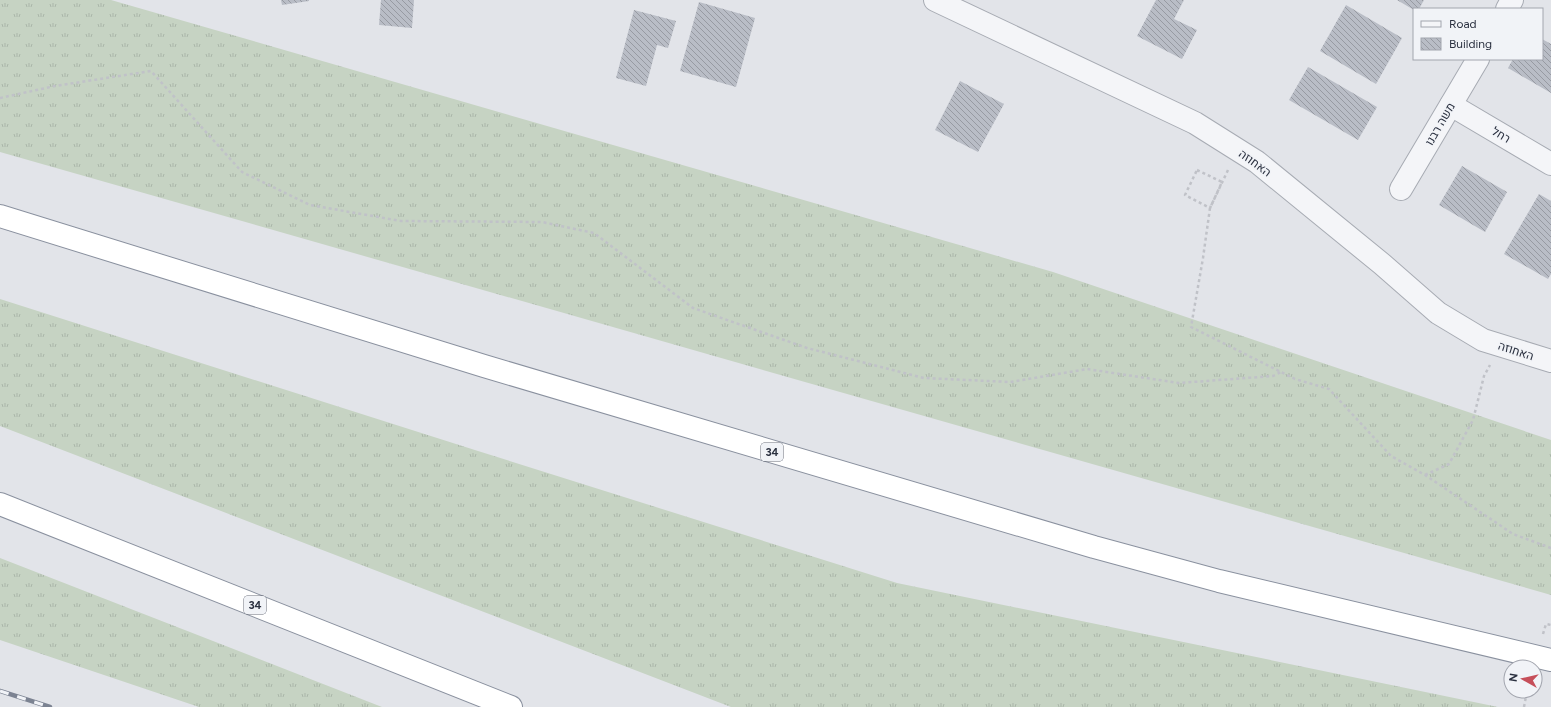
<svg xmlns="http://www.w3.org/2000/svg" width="1551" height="707" viewBox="0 0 1551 707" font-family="Figtree,Heebo,sans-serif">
  <defs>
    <pattern id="grass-tufts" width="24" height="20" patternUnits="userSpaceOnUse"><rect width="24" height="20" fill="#c6d3c3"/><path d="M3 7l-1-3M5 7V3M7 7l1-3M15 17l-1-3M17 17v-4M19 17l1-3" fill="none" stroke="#aab6a9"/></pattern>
    <pattern id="building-back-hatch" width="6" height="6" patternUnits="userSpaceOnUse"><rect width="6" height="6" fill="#b9bdc6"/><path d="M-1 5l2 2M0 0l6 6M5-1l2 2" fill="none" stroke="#979aa2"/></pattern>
  </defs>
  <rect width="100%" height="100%" fill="#e2e4e9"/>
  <g fill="url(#grass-tufts)">
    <path d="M0,0h111l942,272 498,168v155l-1551,-443z"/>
    <path d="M0,299l478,152 419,132 601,124h-767l-731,-281z"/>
    <path d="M0,558l382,149h-183l-199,-67z"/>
  </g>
  <g fill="url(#building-back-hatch)">
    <path d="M281,0h28v1l-27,4z"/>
    <path d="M381,0h33l-2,28 -33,-3z"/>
    <path d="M1156,0h28l-10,19 23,11 -15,29 -45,-23z"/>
    <path d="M1397,0h27l-5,9 -5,1z"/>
    <path d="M699,2l56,16 -19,69 -56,-16z"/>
    <path d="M1346,5l56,33 -26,46 -56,-33z"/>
    <path d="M634,10l42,11 -8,27 -11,-3 -11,41 -30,-8z"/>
    <path d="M1542,39l9,5v49l-43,-25 5,-9h29z"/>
    <path d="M1308,67l69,40 -19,33 -69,-40z"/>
    <path d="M960,81l44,23 -26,48 -43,-22z"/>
    <path d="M1462,166l45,26 -22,40 -46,-27z"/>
    <path d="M1539,194l12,7v73l-3,5 -44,-25z"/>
  </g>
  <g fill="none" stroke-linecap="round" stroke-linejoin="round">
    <defs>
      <g id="minor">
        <path d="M935,0l260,123 62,39 125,102 56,49 45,27 68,21"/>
        <path d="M1507,9l5,-9"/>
        <path d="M1451,105l100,59"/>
        <path d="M1401,189l77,-130"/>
      </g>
      <g id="trunk">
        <path d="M0,216l484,150 610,181 125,34 332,79"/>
        <path d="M0,504l511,203"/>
      </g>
    </defs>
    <use href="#minor" stroke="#a7abb3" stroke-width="24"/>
    <use href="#trunk" stroke="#8a919f" stroke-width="24"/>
    <g stroke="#c0c2c8" stroke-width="2.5" stroke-dasharray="3 3" stroke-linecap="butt">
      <path d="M0,98l55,-12 96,-15 91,101 68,33 91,16 141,1 52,11 99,75 114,40 117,30 86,4 77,-13 92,14 94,-7 8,-4"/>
      <path d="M1197,170l25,12 -12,26 -25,-13z"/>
      <path d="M1228,170l-18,38 -7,50 -12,69 104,52 34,10 62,67 34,19 88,59 38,14"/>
      <path d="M1425,475l24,-11 24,-44 11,-44 6,-11"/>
      <path d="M1543,634l3,-10 5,1"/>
      <path d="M1524,707l3,-16"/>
    </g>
    <use href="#minor" stroke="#f4f5f8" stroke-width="22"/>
    <use href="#trunk" stroke="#fff" stroke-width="22"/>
    <defs>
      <path id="rail" d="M0,691l50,16"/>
    </defs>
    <use href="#rail" stroke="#7c8392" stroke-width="4.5"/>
    <use href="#rail" stroke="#f1f3f7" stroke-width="3" stroke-dasharray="9" stroke-linecap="butt"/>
  </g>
  <g text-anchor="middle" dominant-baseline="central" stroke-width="3" stroke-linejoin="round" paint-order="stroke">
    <g fill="#f1f3f7" stroke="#666b77" stroke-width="1">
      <rect x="761" y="443" width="22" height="18" rx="3"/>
      <rect x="244" y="596" width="22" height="18" rx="3"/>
    </g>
    <g font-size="11" font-weight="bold" fill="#2b3140">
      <text x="772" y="452">34</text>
      <text x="255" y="605">34</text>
    </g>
    <g font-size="12" fill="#2b3140" stroke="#f1f3f7">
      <text transform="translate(1440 124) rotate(-60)">משה רבנו</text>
      <text transform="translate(1501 135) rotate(31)">רחל</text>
      <text transform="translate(1255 163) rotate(36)">האחוזה</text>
      <text transform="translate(1516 351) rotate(18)">האחוזה</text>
    </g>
  </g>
  <rect x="1413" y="8" width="130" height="52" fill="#f1f3f7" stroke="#a2a5ae"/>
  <rect x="1421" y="21" width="20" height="6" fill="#f4f5f8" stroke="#a2a5ae"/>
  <text x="1449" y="28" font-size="12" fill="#2b3140">Road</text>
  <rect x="1421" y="38" width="20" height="12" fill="url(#building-back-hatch)" stroke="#a2a5ae"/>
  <text x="1449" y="48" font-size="12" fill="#2b3140">Building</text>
  <g transform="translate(1523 679) rotate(278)"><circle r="19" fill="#f1f3f7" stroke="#a2a5ae"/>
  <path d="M0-3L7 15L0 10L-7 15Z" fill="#c64f5a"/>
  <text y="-6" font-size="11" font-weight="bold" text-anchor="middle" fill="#2b3140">N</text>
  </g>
</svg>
